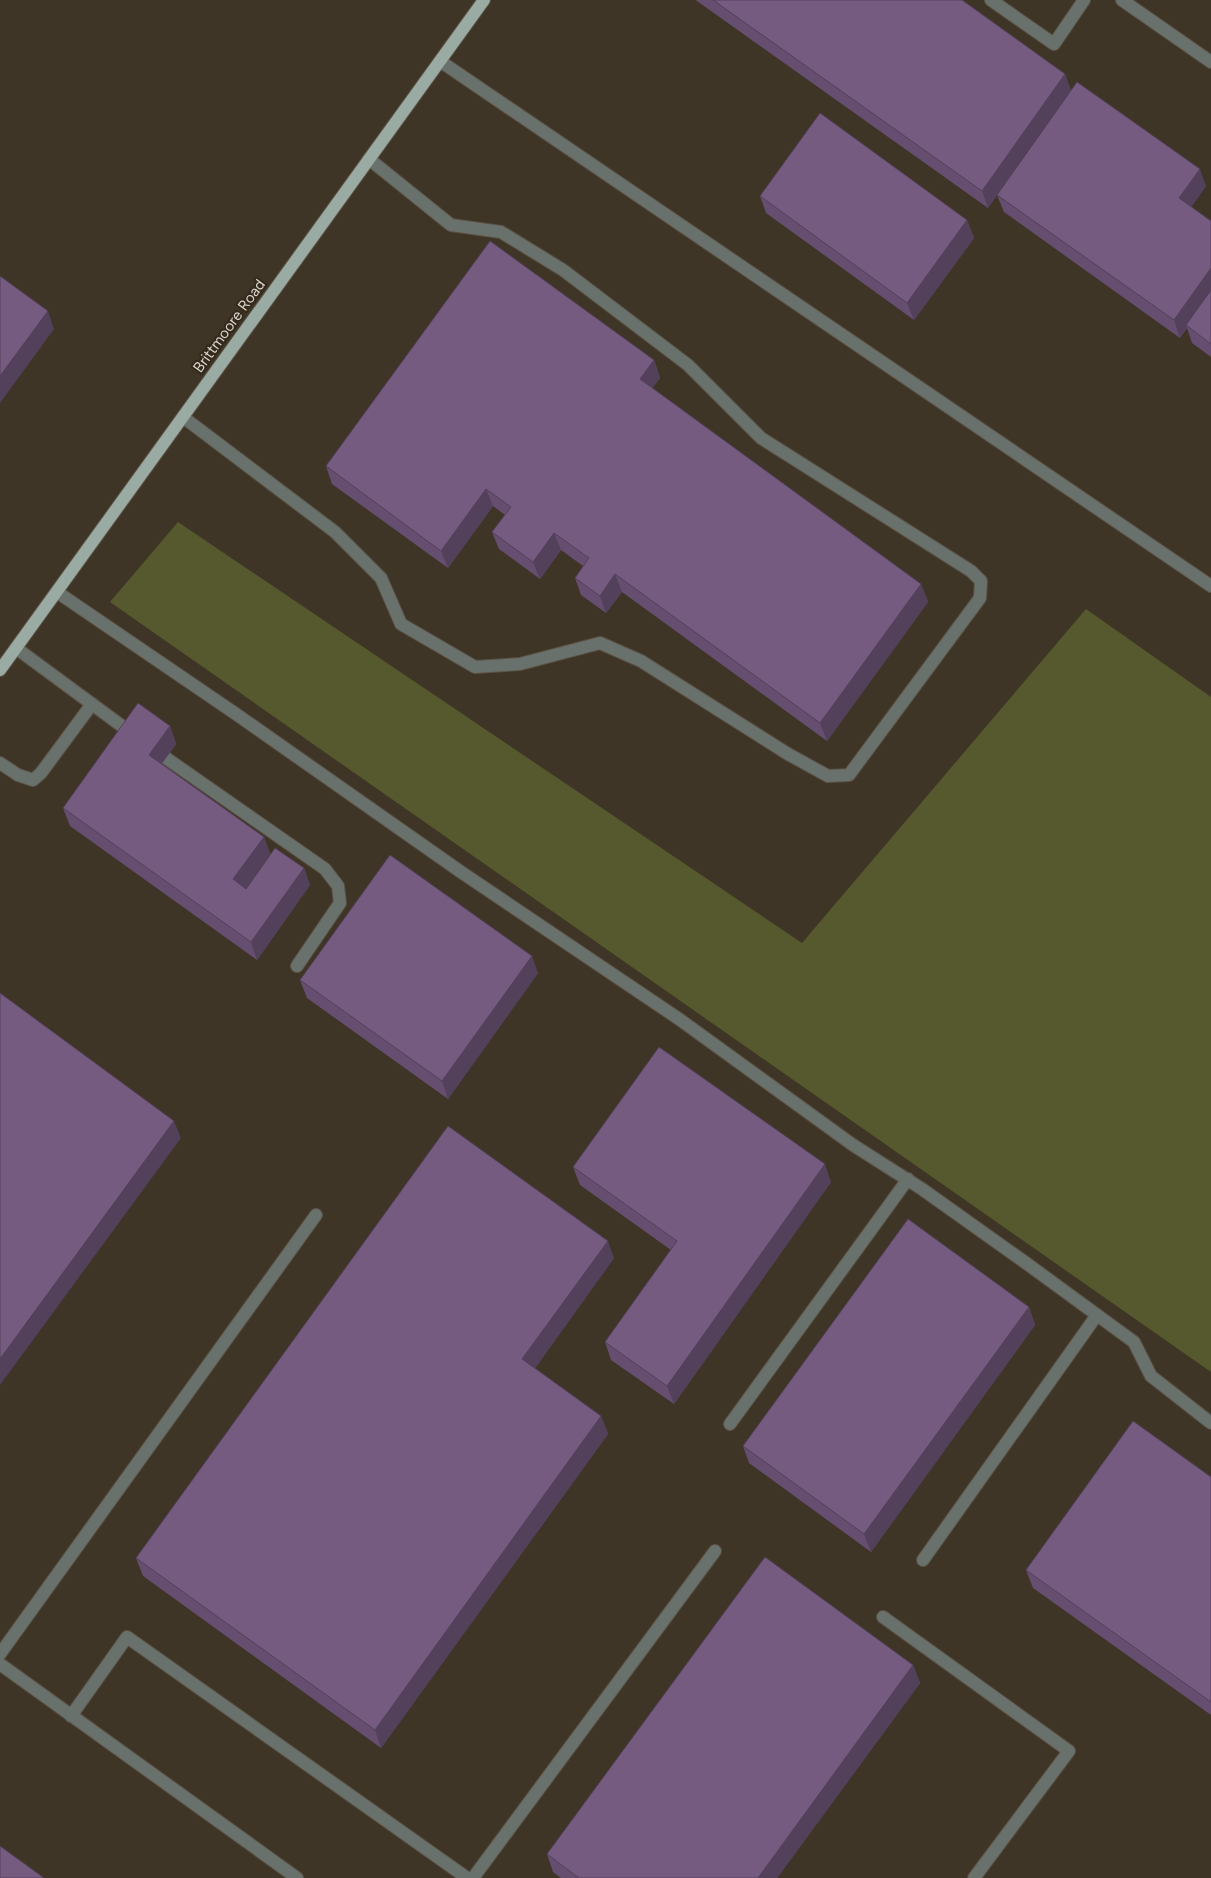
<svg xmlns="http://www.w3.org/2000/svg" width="1211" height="1878" viewBox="0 0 1211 1878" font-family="Figtree,sans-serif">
  <rect width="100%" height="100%" fill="#3f3527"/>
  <path fill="#55592d" d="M178,522l624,421 284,-334 125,88v675l-1101,-770z"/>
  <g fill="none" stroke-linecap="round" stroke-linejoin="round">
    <defs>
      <g id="minor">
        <path d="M991,0l63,44 30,-44"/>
        <path d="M1122,0l89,62"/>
        <path d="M440,61l771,525"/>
        <path d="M183,417l152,115 46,46 20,46 74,43 45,-3 80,-21 41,18 147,93 40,22 21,-1 131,-177 1,-17 -10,-10 -210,-133 -73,-73 -125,-95 -62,-38 -50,-7 -82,-66"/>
        <path d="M57,592l179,122 225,158 218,147 174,126 69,44 104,74 108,79 17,34 60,47"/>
        <path d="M92,704l42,31"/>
        <path d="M166,758l159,111 13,17 2,17 -43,63"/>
        <path d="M0,763l18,12 15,5 8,-7 51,-69 -76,-56"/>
        <path d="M730,1424l178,-245"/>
        <path d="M923,1560l174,-245"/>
        <path d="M883,1617l186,134 -95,127"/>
        <path d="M0,1654l316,-439"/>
        <path d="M0,1664l297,214"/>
        <path d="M71,1716l56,-79 340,241"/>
        <path d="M473,1878l242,-327"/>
      </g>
      <path id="major" d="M0,670l484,-670"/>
    </defs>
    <use href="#minor" stroke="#5b5245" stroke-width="14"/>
    <use href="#major" stroke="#5b5245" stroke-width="14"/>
    <use href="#minor" stroke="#69716d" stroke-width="12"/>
    <use href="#major" stroke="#9aaba3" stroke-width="12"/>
  </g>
  <g fill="#654e6f">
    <path d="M696,0h266l103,74 6,17 135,95 -15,21 20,14v136l-19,-14 -5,-15 -7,10 -176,-126 -7,-17 -9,13 -291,-207z"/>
    <path d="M760,196l207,24 7,18 -60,82 -148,-107z"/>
    <path d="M654,360l6,18 -8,10 269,196 7,18 -101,139 -205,-149 -16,21 -25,-18 -6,-17 8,-12 -22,-16 -21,29 -41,-30 -7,-17 13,-17 -12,-9 -45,62 -116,-84 -6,-18z"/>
    <path d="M170,726l6,18 -14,20 102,73 6,17 -24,34 58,-20 6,17 -53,75 -187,-134 -7,-18z"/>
    <path d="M538,973l-90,126 -141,-101 -7,-18z"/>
    <path d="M573,1167l258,15 -157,222 -63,-44 -6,-18 66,-92 -91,-65z"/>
    <path d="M614,1258l-79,110 66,48 7,18 -227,314 -238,-172 -7,-18z"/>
    <path d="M1029,1307l6,18 -164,227 -122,-89 -6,-17z"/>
    <path d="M1211,1477v238l-178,-127 -7,-18z"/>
    <path d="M913,1665l7,18 -143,195h-216l-8,-6 -6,-18z"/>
  </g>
  <g fill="#53405a">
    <path d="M1065,74l6,17 -83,117 -6,-17z"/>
    <path d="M1200,169l6,17 -21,30 -6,-18z"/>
    <path d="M967,220l7,18 -60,82 -7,-17z"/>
    <path d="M1211,268v26l-25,31 1,3 -7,10 -6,-18z"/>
    <path d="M48,311l6,18 -54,74v-27z"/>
    <path d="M654,360l6,18 -14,19 -6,-18z"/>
    <path d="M486,489l7,17 -45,62 -7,-17z"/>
    <path d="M554,533l7,17 -21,29 -7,-17z"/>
    <path d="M615,574l7,18 -16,21 -6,-17z"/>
    <path d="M921,584l7,18 -101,139 -7,-18z"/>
    <path d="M170,726l6,18 -21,28 -6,-17z"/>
    <path d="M264,837l6,17 -30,43 -7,-18z"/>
    <path d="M304,868l6,17 -53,75 -6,-18z"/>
    <path d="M532,956l6,17 -90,126 -6,-18z"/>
    <path d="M174,1121l7,17 -181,247v-26z"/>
    <path d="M825,1164l6,18 -157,222 -7,-18z"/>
    <path d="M608,1241l6,17 -85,119 -7,-18z"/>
    <path d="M1029,1307l6,18 -164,227 -7,-18z"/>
    <path d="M601,1416l7,18 -227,314 -6,-18z"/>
    <path d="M913,1665l7,18 -143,195h-19z"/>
  </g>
  <g fill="#765b81" stroke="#53405a">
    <path d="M713,0h249l103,74 -83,117z"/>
    <path d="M1077,82l123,87 -21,29 32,23v47l-37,52 -177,-125z"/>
    <path d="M820,113l147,107 -60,83 -147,-107z"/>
    <path d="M490,241l164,119 -14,19 281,205 -101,139 -205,-149 -15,22 -25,-18 14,-20 -35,-25 -21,29 -41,-30 19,-25 -25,-18 -45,62 -115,-85z"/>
    <path d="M0,276l48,35 -48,65z"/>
    <path d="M1211,290v54l-25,-19z"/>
    <path d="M138,703l32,23 -21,29 115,82 -31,42 13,10 29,-41 29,20 -53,74 -188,-134z"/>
    <path d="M390,855l142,101 -90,125 -142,-101z"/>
    <path d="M0,993l174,128 -174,238z"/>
    <path d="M659,1047l166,117 -158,222 -62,-44 72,-101 -104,-74z"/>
    <path d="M448,1126l160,115 -86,118 79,57 -226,314 -239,-172z"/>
    <path d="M908,1219l121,88 -165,227 -121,-88z"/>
    <path d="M1133,1421l78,56v225l-185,-132z"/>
    <path d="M765,1557l148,108 -155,213h-179l-32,-24z"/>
    <path d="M0,1846l44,32h-44z"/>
  </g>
  <g text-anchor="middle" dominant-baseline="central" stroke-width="4.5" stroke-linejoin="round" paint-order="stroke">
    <g font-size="15" fill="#dbd5cc" stroke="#352b1d">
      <text transform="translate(229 326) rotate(-54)">Brittmoore Road</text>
    </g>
  </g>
</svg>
